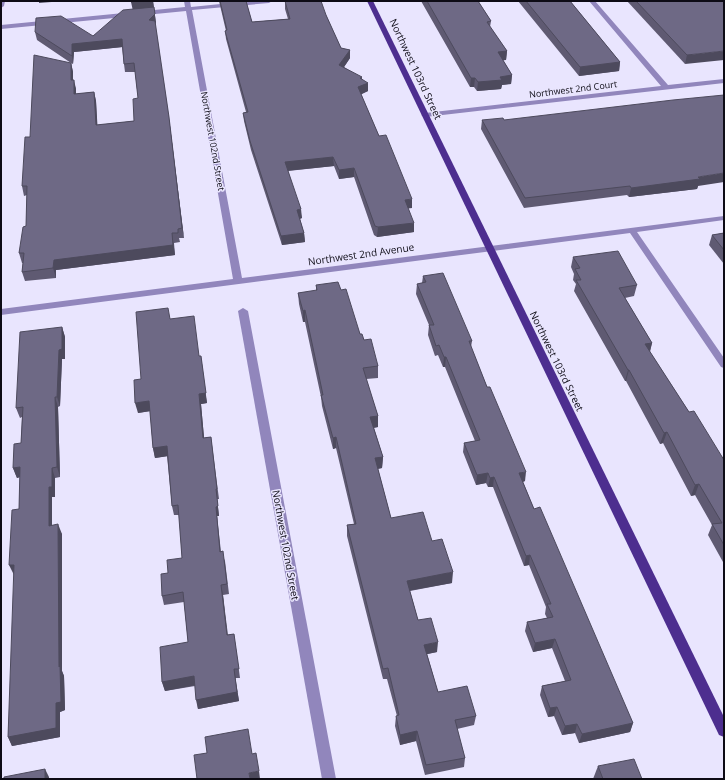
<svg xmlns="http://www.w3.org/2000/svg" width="725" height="780" viewBox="0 0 725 780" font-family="'Open Sans',sans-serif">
  <rect width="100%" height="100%" fill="#e9e5fe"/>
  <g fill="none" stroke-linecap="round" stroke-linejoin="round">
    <g fill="#9186bc" fill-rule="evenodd">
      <path d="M1,1h4l-1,5 -3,2z"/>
      <path d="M184,1h6l1,6 59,-6h22l-3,2 -77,7 50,268 482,-62v4l-87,12 87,126v10l-3,-1 -91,-134 -629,82v-6l232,-30 -47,-268 -185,18v-4l184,-18z"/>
      <path d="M589,1h6l73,84 56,-6v4l-299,34 -4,-2 4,-2 236,-27z"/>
      <path d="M243,308l5,3 88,468h-14l-84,-468z"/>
    </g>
    <path fill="#4d2e8f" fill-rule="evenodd" d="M367,1h6l351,716v20l-5,-2z"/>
  </g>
  <g fill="#5f5a72" fill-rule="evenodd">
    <path d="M153,1l3,22 -1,1 15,102 14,112h-5l1,4 -6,1 1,12 -119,15v8l-31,3 -3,-9 1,-9h-1l-3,-10 7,-27 1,-31 -3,1 -2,-10 8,-49 41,-74 -34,-23 -2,-8 58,4 40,-27zM122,47l2,17 1,8h10l3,26 -4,23 -37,4 -1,-24 -2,-9 -18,2v-5l-3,-9v-8l-2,-9 2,1 1,-12z"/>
    <path d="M219,1h27l6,21 36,-3 -3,-10v-8l41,14 15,33 9,2v8l-6,9 18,13 6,11 -7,3 18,42 33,72h-4l6,24 -37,5 -3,-2 -20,-58 -15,2 -5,-13 -46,5 14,47 -2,1 4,14 1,9 -23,3 -31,-95 -7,-29 -1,-8 3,-1 -20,-73 -1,-8h1z"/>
    <path d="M421,1h57l13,20 -1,6 17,24 -1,9h-3l9,15 -1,9 -9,1 -1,4 -24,2 -3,-4h-4z"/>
    <path d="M518,1h52l50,61 -1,9 -40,5z"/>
    <path d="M627,1h97l-39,63z"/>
    <path d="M482,120h22l194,66 -1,3 -68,8 -2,-2 -103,13 -43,-79z"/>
    <path d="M724,233v31l-15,-19 3,-10z"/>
    <path d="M573,257l64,28 -3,11 -9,2 27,45 -2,9 39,60 35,48v101l-1,1 -15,-27 4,-10 -17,-30 -4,1 -28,-53 -3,1 -34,-63h-1l-51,-90 2,-7 -3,-4 1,-6 -3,-7z"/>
    <path d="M423,276l49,65 -1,6 54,134 -2,1 11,27 99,214 -3,9 -51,11 -4,-10 -13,2 -8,-19 -6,1 -8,-22 2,-9 23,-5 -13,-33 -19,4 -8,-21 2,-9 20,-4 -2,-4 1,-7 -17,-42 -5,1 -31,-79h-5l-2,-4 -10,2 -13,-33 1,-9 11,-2 -30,-74h-2l-5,-12 -3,1 -7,-21 1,-10 -13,-31 1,-10 5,-1z"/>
    <path d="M316,285l25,5 19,44 4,6 14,26v12l-12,1 12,37v11l-4,1 9,29 -1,11 -4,1 13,49 41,23 20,42 -42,8 8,29 19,32 -10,2 11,38 38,24 -2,9 -17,4 8,29 -1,9 -39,8 -9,-34 -16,4 -5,-19 1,-10h1l-10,-37h-4l-36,-143v-11l7,-1 -18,-76 -3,1 -11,-43 -1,-9 -16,-75h-2l-4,-18 -1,-11 18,-2z"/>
    <path d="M170,319l29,37 8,47 -6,1 3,34 7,-1 8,62h-2l2,17h-2l4,36 4,9 4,33 -6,1 4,40 7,-1 6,44h-5l4,23 -41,8 -3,-23 -30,5 -3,-9 26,-40 -4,-40 -20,3 -2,-9 6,-23 14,-15 -3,-43h-5l-2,-9 -5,-50 -12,2 -2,-10 -3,-37 -12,2 3,-34z"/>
    <path d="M62,327l3,10v22h-3l-2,47 -2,1 2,70 -5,1v19h-3v28l10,9v137l2,5 1,34 -5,2v25l-48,9 -4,-9 11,-228 1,-32 -3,1 -4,-10 8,-25 1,-26 -2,1 -4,-10z"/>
    <path d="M598,766l44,13h-49z"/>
  </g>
  <g fill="#4d4a5d">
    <path d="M39,1h25l-25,2z"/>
    <path d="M143,1h10l3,22 -1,1 15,102 14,112 -2,-10 -49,-217 -2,-9z"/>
    <path d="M122,39l1,8 -49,5 -1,12 -1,-8v-12z"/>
    <path d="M350,50v8l-10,15 -1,-8z"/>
    <path d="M507,51l-1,9 -9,1 1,-9z"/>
    <path d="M724,51v9l-39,4 2,-9z"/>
    <path d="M620,62l-1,9 -40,5 1,-9z"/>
    <path d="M71,63l2,9v17l-2,-9z"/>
    <path d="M512,75l-1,9 -9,1 -1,4 -24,2 1,-9 22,-5z"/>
    <path d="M362,77v8l6,-2v8l-10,5v-9l2,-9z"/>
    <path d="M471,78h4l-1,9h-4z"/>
    <path d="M74,80l2,9v14l-2,-9z"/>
    <path d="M94,92l2,9 2,33 -2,-9z"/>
    <path d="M333,157l1,9 -49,5v-9z"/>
    <path d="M354,168v9l-15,2v-9z"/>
    <path d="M724,173v9l-26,4 -1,3 -68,8 2,-9 67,-11z"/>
    <path d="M412,199v9l-8,1 1,-9z"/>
    <path d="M301,209l1,9 -5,1v-9z"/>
    <path d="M414,223v9l-37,5 1,-10z"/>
    <path d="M172,233l3,22 -119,15v8l-3,-10 1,-8z"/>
    <path d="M304,233l1,9 -23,3 -1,-9z"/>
    <path d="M305,310v12h-2v-11z"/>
    <path d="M62,327l3,10v22h-3l-2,47 -3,-9 2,-47z"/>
    <path d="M652,343l-3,11 -4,-10z"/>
    <path d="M201,356l6,47 -6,1 4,44 -2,-10 -4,-44z"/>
    <path d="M444,357h2l-1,10h-2z"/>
    <path d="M628,370h1l-3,11h-1z"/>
    <path d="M55,397l3,10 2,70 -3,-10z"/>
    <path d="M149,401l2,10 -13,2 -3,-10z"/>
    <path d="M378,416v11l-8,1v-11z"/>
    <path d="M667,432l-4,11 -3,1 4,-11z"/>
    <path d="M336,437v11l-3,1v-11z"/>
    <path d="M167,446l2,10 -14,2 -2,-10z"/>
    <path d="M383,457l-1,11 -7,1v-11z"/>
    <path d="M20,467l3,9 -6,2 -4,-10z"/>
    <path d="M52,468l3,10v19h-3v38l-3,-9v-39z"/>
    <path d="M526,472l-1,9 -8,2 2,-10z"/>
    <path d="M488,473l-2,10 -10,2 1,-10z"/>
    <path d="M494,477l-1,10h-5l2,-9z"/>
    <path d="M699,484l-4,11 -4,1 4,-11z"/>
    <path d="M216,489l3,27h-2l4,45 -1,-9 -4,-45z"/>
    <path d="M58,524l4,10v137l2,5 1,34 -5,2v25l-48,9 -4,-9 48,-34 3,-36z"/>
    <path d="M530,555l-1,10 -5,1 2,-10z"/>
    <path d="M9,565h5v10z"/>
    <path d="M453,572l-1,11 -45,8v-10z"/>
    <path d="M221,585l2,10 6,49 -2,-9z"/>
    <path d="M555,639l-3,9 -19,4 2,-9z"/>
    <path d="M438,642l-1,10 -14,3 1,-10z"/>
    <path d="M234,669l5,32 -41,8 -2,-9z"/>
    <path d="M194,676l2,9 -31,6 -3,-9z"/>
    <path d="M557,707l-3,9 -6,1 2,-9z"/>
    <path d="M633,723l-3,9 -51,11 3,-9z"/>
    <path d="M577,724l-2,9 -13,2 3,-9z"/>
    <path d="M417,731l-1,10 -16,4v-10z"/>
    <path d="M45,769l4,8v2h-4z"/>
    <path d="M259,771l1,8h-10l-1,-6z"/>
  </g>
  <g fill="#6e6985" stroke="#4d4a5d">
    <path d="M133,1h10l-12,1z"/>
    <path d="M220,1h26l6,21 38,-3 -5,-18h36l5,14 15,33 9,2 -11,15 23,12 -2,1 8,5 -10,4 21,49 7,-1 26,64 -7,1 9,23 -36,4 -3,-1 -21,-58 -15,2 -6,-13 -48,5 16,47 -4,1 7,23 -23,3 -31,-95 -7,-28 5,-1 -23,-81 2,-1z"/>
    <path d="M427,1h51l13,20 -4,1 20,29 -9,1 14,23 -12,2 2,3 -24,2 -3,-4h-4z"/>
    <path d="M526,1h44l50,61 -40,5z"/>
    <path d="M636,1h88v50l-37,4z"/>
    <path d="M154,7l1,7 -6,6 6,1 14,96 13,111 -4,1v4h-6l1,12 -119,15 -1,8 -31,4 2,-19h-5l4,-26 3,-1 1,-40h-5l3,-49h5l4,-82 37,8v17h3v14l20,-2 2,33 38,-4 -1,-22 5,-1 -4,-35 -10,1 -2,-25 -50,5v12l-37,-24 1,-14 25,-2 32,20 30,-26z"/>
    <path d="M724,95v78l-26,4 2,2 -69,9 -1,-2 -105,12 -43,-78 21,-2 1,2 169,-20z"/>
    <path d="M724,233v17l-12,-15z"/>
    <path d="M618,251l19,34 -18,3 33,55 -7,1 44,68 5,-1 30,49v85l-12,-21 10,-1 -23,-39 -4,1 -28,-53 -3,1 -35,-63h-1l-52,-90h5l-6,-11 5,-1 -7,-11z"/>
    <path d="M443,273l29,68h-3l18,46h3l36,85 -7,1 15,36 6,-2 93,216 -51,11 -5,-10 -12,2 -8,-19 -7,1 -8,-22 29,-6 -16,-41 -20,4 -8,-21 26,-5 -6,-13h4l-21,-49 -4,1 -32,-79 -4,1 -2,-5 -11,2 -13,-32 16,-3 -34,-83h-2l-5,-12 -3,1 -7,-21h5l-17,-41 9,-2 -3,-6z"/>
    <path d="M338,282l3,8 5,-1 14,45h2l2,6 7,-1 7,27 -15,2 15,48 -8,1 13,40 -8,1 16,60 32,-6 9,29 10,-2 11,33 -46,9 11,39 13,-2 7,24 -14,3 14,47 29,-6 9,30 -21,4 10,38 -39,7 -9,-34 -17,4 -4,-19 3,-1 -11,-47 -5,1 -36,-144 9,-1 -20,-87 -3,1 -12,-43h2l-18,-85 -2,1 -5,-18 19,-3 -1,-5z"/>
    <path d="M168,308l2,11 24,-3 5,40h2l5,37 -7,1 4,44 8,-1 6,52h-1l2,17 -2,1 4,45 3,-1 4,33 -6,1 6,50 7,-1 5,35h-5l3,23 -41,8 -2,-24 -32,6 -2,-35 28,-5 -5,-50 -21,4 -1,-22 7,-1 -1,-13 15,-2 -4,-53 -6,1 -5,-60 -14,2 -4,-47 -14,2 -1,-23 7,-1 -5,-67z"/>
    <path d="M62,327v22l-3,1 -2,47h-2l2,70 -5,1v19h-3v39l9,-2 1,143 1,-1 1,36 -5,1v25l-48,9 6,-172h-5l3,-55 7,-1 1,-42 -7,1 1,-24 7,-1 2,-36 -7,1 4,-76z"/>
    <path d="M248,729l4,25 4,-1 3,18 -10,2 1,6h-53l-3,-24 13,-2 -2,-16z"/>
    <path d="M634,759l8,20h-39l-5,-13z"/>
    <path d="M45,769v10h-41v-2z"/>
  </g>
  <g text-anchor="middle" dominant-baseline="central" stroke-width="3" stroke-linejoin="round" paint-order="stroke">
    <g font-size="9" fill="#0d0b15" stroke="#e9e5fe">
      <text transform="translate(573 89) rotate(-7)">Northwest 2nd Court</text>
      <text transform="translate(213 141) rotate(80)">Northwest 102nd Street</text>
    </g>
    <g font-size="10" fill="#0d0b15" stroke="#e9e5fe">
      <text transform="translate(416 69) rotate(65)">Northwest 103rd Street</text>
      <text transform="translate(361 254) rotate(-8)">Northwest 2nd Avenue</text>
      <text transform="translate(557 361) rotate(64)">Northwest 103rd Street</text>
      <text transform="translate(286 545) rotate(80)">Northwest 102nd Street</text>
    </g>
  </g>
  <rect width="725" height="780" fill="none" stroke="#0d0b15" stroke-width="4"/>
</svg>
